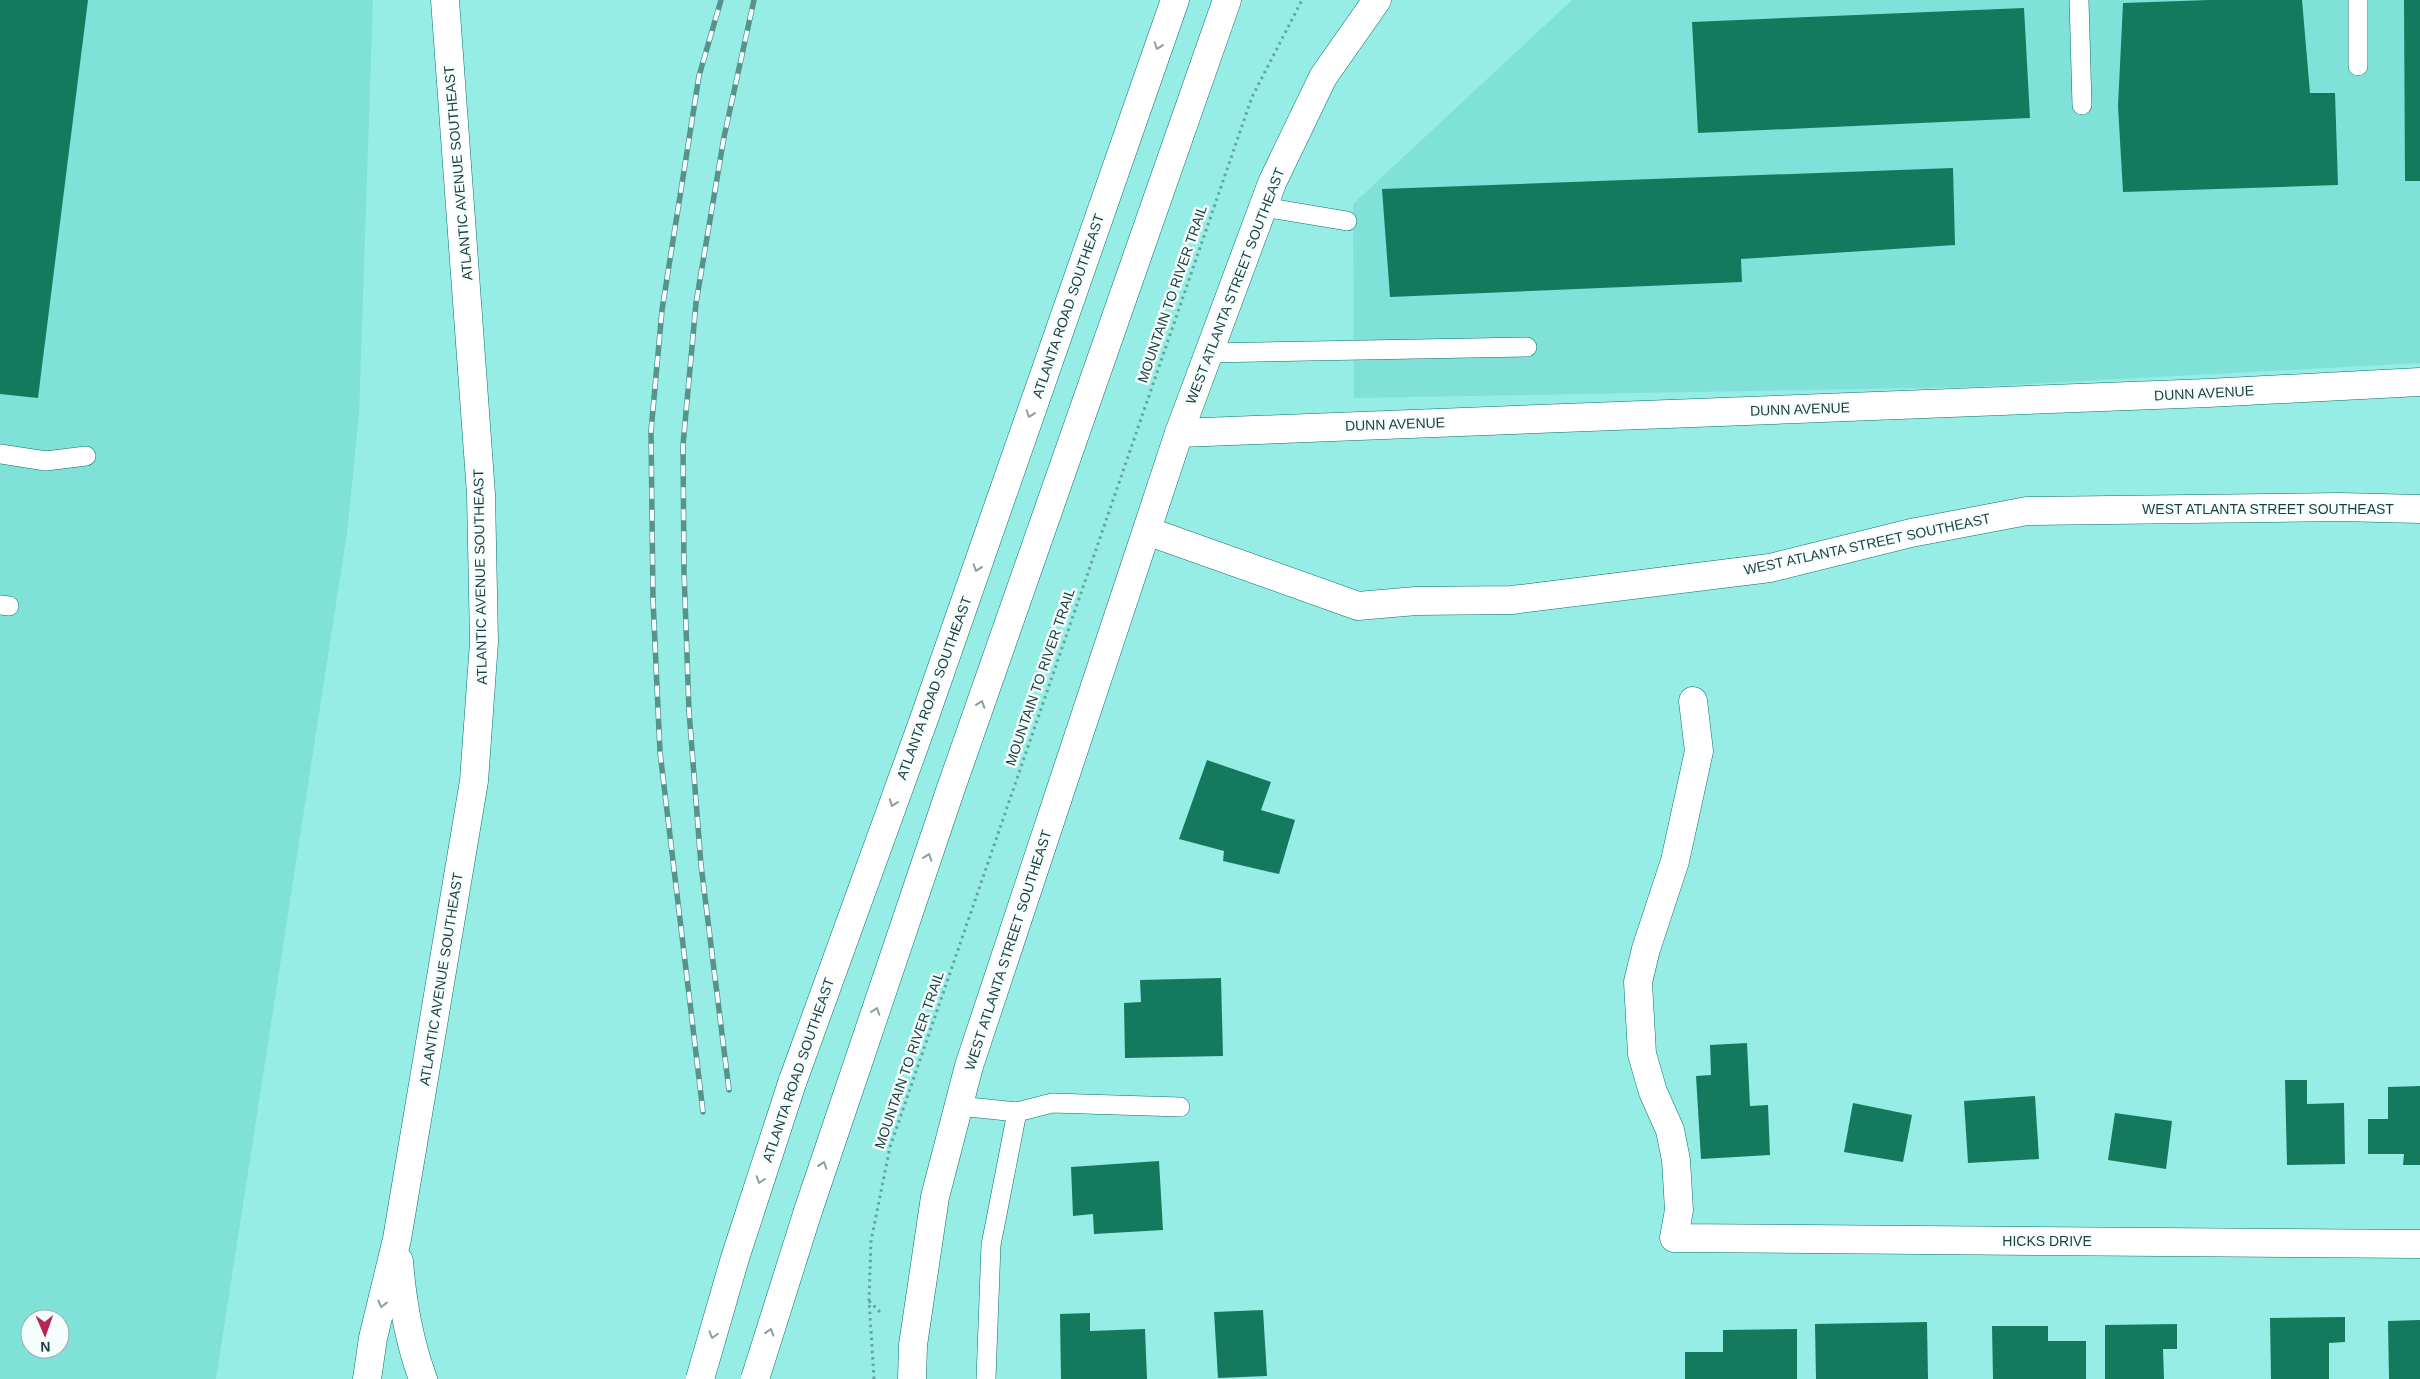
<svg xmlns="http://www.w3.org/2000/svg" width="2420" height="1379" viewBox="0 0 2420 1379" font-family="Helvetica,sans-serif">
  <rect width="100%" height="100%" fill="#96ede5"/>
  <g fill="#80e1d8" fill-rule="evenodd">
    <path d="M0,0h373l-14,414 -12,119 -131,846h-216zM30,1319h30v30h-30z"/>
    <path d="M1572,0h848v363l-449,24 -617,11 -1,-194z"/>
  </g>
  <g fill="#157a5d">
    <path d="M0,0h88l-50,398 -38,-4z"/>
    <path d="M2209,0h93l8,93h25l3,92 -215,7 -5,-86 5,-103z"/>
    <path d="M2404,0h16v181h-15z"/>
    <path d="M2024,8l6,110 -332,15 -6,-111z"/>
    <path d="M1953,168l2,77 -214,14 1,23 -352,15 -8,-108z"/>
    <path d="M1207,760l64,22 -10,28 34,10 -16,54 -56,-13 1,-10 -45,-12z"/>
    <path d="M1221,978l2,78 -98,2 -1,-55 17,-1 -1,-22z"/>
    <path d="M1747,1043l3,63 18,-1 2,50 -69,4 -5,-83 15,-1 -1,-30z"/>
    <path d="M2285,1080h22v24l37,-1 1,61 -58,1z"/>
    <path d="M2420,1086v79h-17l1,-11h-36v-35h20v-32z"/>
    <path d="M2035,1096l4,63 -71,4 -4,-62z"/>
    <path d="M1853,1103l59,12 -9,47 -59,-10z"/>
    <path d="M2115,1113l57,8 -6,48 -58,-9z"/>
    <path d="M1159,1161l4,69 -69,4 -1,-20 -20,2 -2,-49z"/>
    <path d="M1263,1310l4,66 -49,2 -4,-66z"/>
    <path d="M1090,1313v18l55,-2 2,50h-86l-1,-65z"/>
    <path d="M2345,1317v25l-16,1v36h-58l-1,-61z"/>
    <path d="M2420,1320v59h-31l-1,-58z"/>
    <path d="M1927,1322l1,57h-112l-1,-55z"/>
    <path d="M2177,1324v25h-14l1,30h-59v-54z"/>
    <path d="M1992,1326h56v15h38v38h-93z"/>
    <path d="M1797,1329v50h-112v-27h38v-22z"/>
  </g>
  <g fill="none" stroke-linecap="round" stroke-linejoin="round">
    <defs>
      <g id="service">
        <path d="M2079,0l3,105"/>
        <path d="M2358,0v66"/>
        <path d="M1263,207l84,14"/>
        <path d="M1209,353l318,-6"/>
        <path d="M0,454l46,7 40,-5"/>
        <path d="M0,605l9,1"/>
        <path d="M959,1106l58,6"/>
        <path d="M986,1379l5,-134 26,-133 35,-9 128,4"/>
      </g>
      <g id="minor">
        <path d="M1179,433l1029,-40 212,-11"/>
        <path d="M1147,531l211,75 58,-5 96,-1 258,-32 141,-35 116,-22 313,-4 80,2"/>
        <path d="M1693,701l6,50 -24,110 -29,88 -8,33 4,72 11,38 17,38 6,30 3,50 -5,28 746,6"/>
        <path d="M399,1261c3,40 10,80 24,118"/>
        <path d="M367,1379l6,-41 24,-99 77,-458 10,-139 -3,-148 -36,-494"/>
      </g>
      <path id="tertiary" d="M912,1379l1,-34 22,-148 34,-131 210,-633 93,-250 51,-106 54,-77"/>
      <g id="secondary">
        <path d="M792,1083l132,-364 251,-719"/>
        <path d="M808,1211l142,-420 277,-791"/>
      </g>
    </defs>
    <use href="#service" stroke="#06716b" stroke-width="20"/>
    <use href="#minor" stroke="#06716b" stroke-width="29"/>
    <use href="#tertiary" stroke="#06716b" stroke-width="29"/>
    <use href="#secondary" stroke="#06716b" stroke-width="29"/>
    <g stroke="#63a49e" stroke-width="3" stroke-dasharray="2.5 4" stroke-linecap="butt">
      <path d="M869,1301l13,13"/>
      <path d="M874,1379l-5,-79 2,-59 19,-94 362,-1050 50,-97"/>
    </g>
    <use href="#service" stroke="#fff" stroke-width="19"/>
    <use href="#minor" stroke="#fff" stroke-width="28"/>
    <use href="#tertiary" stroke="#fff" stroke-width="28"/>
    <use href="#secondary" stroke="#fff" stroke-width="28"/>
    <defs>
      <g id="rail">
        <path d="M729,1090l-28,-225 -12,-154 -5,-140 -1,-126 13,-142 28,-166 30,-137"/>
        <path d="M703,1112l-43,-360 -7,-152 -2,-169 11,-121 37,-234 22,-76"/>
      </g>
    </defs>
    <use href="#rail" stroke="#56938e" stroke-width="5.5"/>
    <use href="#rail" stroke="#f6fefd" stroke-width="4" stroke-dasharray="11" stroke-linecap="butt"/>
    <defs>
      <g id="secondary-bridge">
        <path d="M700,1379l35,-121 57,-175"/>
        <path d="M755,1379l53,-168"/>
      </g>
    </defs>
    <use href="#secondary-bridge" stroke="#06716b" stroke-width="29" stroke-linecap="butt"/>
    <use href="#secondary-bridge" stroke="#fff" stroke-width="28"/>
  </g>
  <defs><path id="oneway-chevron" d="M-2-3.5L2.5 0L-2 3.5" fill="none" stroke-width="1.6" stroke-linecap="round" stroke-linejoin="round" transform="scale(1.25)"/></defs>
  <g stroke="#8c9e9d">
    <use href="#oneway-chevron" transform="translate(1158 46) rotate(109)"/>
    <use href="#oneway-chevron" transform="translate(1030 414) rotate(109)"/>
    <use href="#oneway-chevron" transform="translate(977 568) rotate(109)"/>
    <use href="#oneway-chevron" transform="translate(981 704) rotate(-71)"/>
    <use href="#oneway-chevron" transform="translate(893 803) rotate(110)"/>
    <use href="#oneway-chevron" transform="translate(928 857) rotate(-71)"/>
    <use href="#oneway-chevron" transform="translate(876 1011) rotate(-71)"/>
    <use href="#oneway-chevron" transform="translate(823 1165) rotate(-71)"/>
    <use href="#oneway-chevron" transform="translate(760 1180) rotate(108)"/>
    <use href="#oneway-chevron" transform="translate(382 1304) rotate(104)"/>
    <use href="#oneway-chevron" transform="translate(770 1332) rotate(-73)"/>
    <use href="#oneway-chevron" transform="translate(713 1335) rotate(106)"/>
  </g>
  <g text-anchor="middle" dominant-baseline="central" stroke-width="5" stroke-linejoin="round" paint-order="stroke">
    <g font-size="14" fill="#1a3e3b" stroke="#f6fefd">
      <text transform="translate(458 173) rotate(-95)">ATLANTIC AVENUE SOUTHEAST</text>
      <text transform="translate(1235 286) rotate(-69)">WEST ATLANTA STREET SOUTHEAST</text>
      <text transform="translate(1172 294) rotate(-71)">MOUNTAIN TO RIVER TRAIL</text>
      <text transform="translate(1068 306) rotate(-71)">ATLANTA ROAD SOUTHEAST</text>
      <text transform="translate(2204 393) rotate(-3)">DUNN AVENUE</text>
      <text transform="translate(1800 409) rotate(-2)">DUNN AVENUE</text>
      <text transform="translate(1395 424) rotate(-2)">DUNN AVENUE</text>
      <text x="2268" y="509">WEST ATLANTA STREET SOUTHEAST</text>
      <text transform="translate(1867 544) rotate(-12)">WEST ATLANTA STREET SOUTHEAST</text>
      <text transform="translate(480 577) rotate(-91)">ATLANTIC AVENUE SOUTHEAST</text>
      <text transform="translate(1040 677) rotate(-71)">MOUNTAIN TO RIVER TRAIL</text>
      <text transform="translate(934 688) rotate(-70)">ATLANTA ROAD SOUTHEAST</text>
      <text transform="translate(1008 950) rotate(-72)">WEST ATLANTA STREET SOUTHEAST</text>
      <text transform="translate(441 979) rotate(-81)">ATLANTIC AVENUE SOUTHEAST</text>
      <text transform="translate(909 1060) rotate(-71)">MOUNTAIN TO RIVER TRAIL</text>
      <text transform="translate(798 1070) rotate(-71)">ATLANTA ROAD SOUTHEAST</text>
      <text x="2047" y="1241">HICKS DRIVE</text>
    </g>
  </g>
  <g transform="translate(45 1334) rotate(178)"><circle r="24" fill="#f6fefd" stroke="#9eb1af"/>
  <path d="M0-4L9 19L0 12L-9 19Z" fill="#b62653"/>
  <text y="-8" font-size="14" font-weight="bold" text-anchor="middle" fill="#1a3e3b">N</text>
  </g>
</svg>
